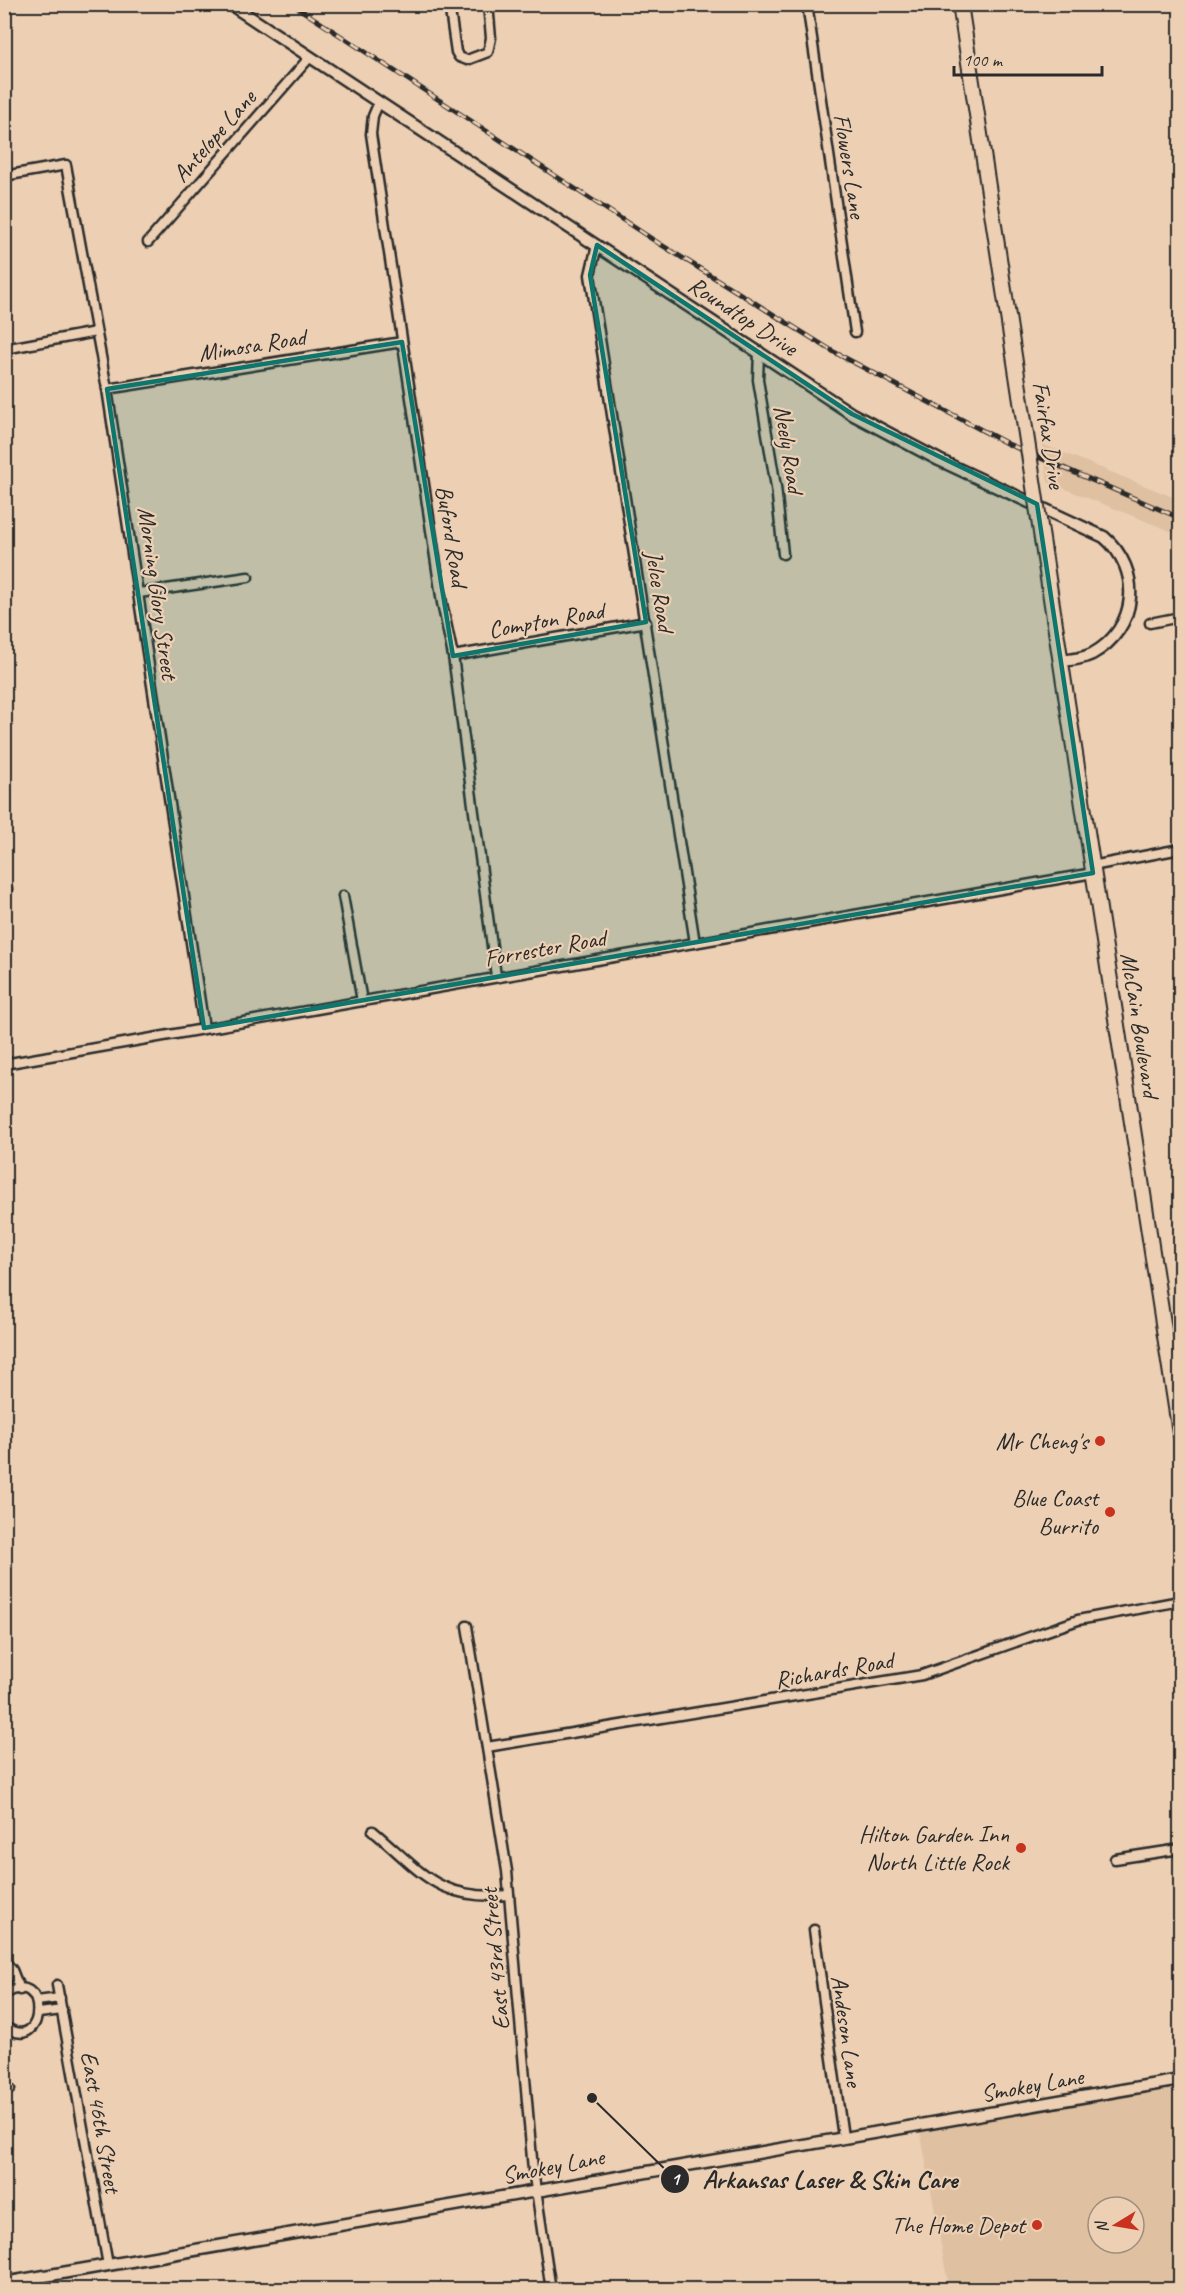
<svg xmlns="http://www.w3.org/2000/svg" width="1185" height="2294" viewBox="0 0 1185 2294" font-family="Caveat,sans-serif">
  <rect width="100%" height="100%" fill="#edd0b4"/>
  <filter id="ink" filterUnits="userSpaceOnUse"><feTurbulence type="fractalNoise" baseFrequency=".0167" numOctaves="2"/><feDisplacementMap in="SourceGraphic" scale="12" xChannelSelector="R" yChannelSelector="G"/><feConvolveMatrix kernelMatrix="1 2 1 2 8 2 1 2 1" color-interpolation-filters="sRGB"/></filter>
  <g filter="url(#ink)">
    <g fill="#dfc0a1" fill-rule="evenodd">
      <path d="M1042,444l138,56v35l-132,-53z"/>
      <path d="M1180,2079v210h-231l-30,-165zM1098,2207h36v36h-36z"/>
    </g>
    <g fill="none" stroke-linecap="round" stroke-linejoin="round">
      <defs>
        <g id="minor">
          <path d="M449,4l7,48 3,5 8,3 21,-8 3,-14 -3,-34"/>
          <path d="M807,4l48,328"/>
          <path d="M379,102l-6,14 -2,18 71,469 11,53 43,320"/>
          <path d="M4,176l62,-11 41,224 97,639"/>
          <path d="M148,242l162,-185"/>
          <path d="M597,245l-7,30 105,668"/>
          <path d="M4,349l92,-17"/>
          <path d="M759,351l-1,29 18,107 7,67"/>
          <path d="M107,389l295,-47"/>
          <path d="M139,593l109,-16"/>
          <path d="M1150,623l30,-6"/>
          <path d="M453,656l193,-34"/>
          <path d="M1092,866l88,-17"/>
          <path d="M4,890l3,-1"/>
          <path d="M343,896l19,105"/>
          <path d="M4,1064l1089,-191"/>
          <path d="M467,1626l40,245 26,299 18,120"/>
          <path d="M487,1747l435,-72 156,-55 102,-19"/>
          <path d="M373,1831c50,42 65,70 136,64"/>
          <path d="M1115,1859l65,-10"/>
          <path d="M814,1930l29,207"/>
          <path d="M4,1960l8,10 8,20"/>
          <path d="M57,1985l51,280"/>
          <path d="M4,1995c45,-32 44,63 0,31"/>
          <path d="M37,2001l23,-3"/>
          <path d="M39,2013l23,-3"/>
          <path d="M4,2089h6"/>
        </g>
        <g id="tertiary">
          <path d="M230,4l622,410 87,46 165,77c39,33 34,92 -12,117 -10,5 -21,6 -32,7"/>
          <path d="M4,2283l1176,-203"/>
        </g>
        <g id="primary">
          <path d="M960,4l53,345"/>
          <path d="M1054,618l126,815"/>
        </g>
      </defs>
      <use href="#minor" stroke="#2b2b2b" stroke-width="13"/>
      <use href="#tertiary" stroke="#2b2b2b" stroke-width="15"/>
      <use href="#primary" stroke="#2b2b2b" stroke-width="18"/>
      <use href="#minor" stroke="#edd0b4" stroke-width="8"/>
      <use href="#tertiary" stroke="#edd0b4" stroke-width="10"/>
      <use href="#primary" stroke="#edd0b4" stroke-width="14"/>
      <defs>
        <path id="rail" d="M292,4l360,235 182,113 174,92 172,74"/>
      </defs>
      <use href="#rail" stroke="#2b2b2b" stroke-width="5"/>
      <use href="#rail" stroke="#edd0b4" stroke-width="3" stroke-dasharray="9" stroke-linecap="butt"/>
      <defs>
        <path id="primary-bridge" d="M1013,349l41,269"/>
      </defs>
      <use href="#primary-bridge" stroke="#2b2b2b" stroke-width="18" stroke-linecap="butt"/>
      <use href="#primary-bridge" stroke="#edd0b4" stroke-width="14"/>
    </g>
  </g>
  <path fill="#0f766e" fill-opacity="0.2" stroke="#0f766e" stroke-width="4.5" stroke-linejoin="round" d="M597,245l255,169 185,90 56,369 -889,155 -97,-639 295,-47 51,314 193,-34 -56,-347z"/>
  <g fill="#c8321e" stroke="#edd0b4" stroke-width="2">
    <circle cx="1100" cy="1441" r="6"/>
    <circle cx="1110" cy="1512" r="6"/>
    <circle cx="1021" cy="1848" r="6"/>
    <circle cx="1037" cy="2225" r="6"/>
  </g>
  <g text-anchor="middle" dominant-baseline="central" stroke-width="4.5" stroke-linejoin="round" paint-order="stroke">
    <g font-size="24" fill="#2b2b2b" stroke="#edd0b4">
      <text transform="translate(214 136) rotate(-49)">Antelope Lane</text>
      <text transform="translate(850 166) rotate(81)">Flowers Lane</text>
      <text transform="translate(743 316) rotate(33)">Roundtop Drive</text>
      <text transform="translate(252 345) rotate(-9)">Mimosa Road</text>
      <text transform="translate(1049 435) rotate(81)">Fairfax Drive</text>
      <text transform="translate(789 449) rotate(81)">Neely Road</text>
      <text transform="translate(452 536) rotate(81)">Buford Road</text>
      <text transform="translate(660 591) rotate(81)">Jelce Road</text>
      <text transform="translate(158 593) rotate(82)">Morning Glory Street</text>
      <text transform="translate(546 620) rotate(-10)">Compton Road</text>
      <text transform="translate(545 948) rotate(-10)">Forrester Road</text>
      <text transform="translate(1140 1025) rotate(81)">McCain Boulevard</text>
      <text transform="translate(834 1670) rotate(-10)">Richards Road</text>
      <text transform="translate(495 1959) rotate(-95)">East 43rd Street</text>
      <text transform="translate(847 2031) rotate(82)">Andeson Lane</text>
      <text transform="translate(1032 2085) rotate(-10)">Smokey Lane</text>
      <text transform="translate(101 2122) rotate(80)">East 46th Street</text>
      <text transform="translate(553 2166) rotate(-11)">Smokey Lane</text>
    </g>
    <g font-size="24" fill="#2b2b2b" stroke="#edd0b4" text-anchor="end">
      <text x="1088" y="1441">Mr Cheng's</text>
      <text x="1098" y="1498">Blue Coast<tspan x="1098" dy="28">Burrito</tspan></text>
      <text x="1009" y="1834">Hilton Garden Inn<tspan x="1009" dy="28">North Little Rock</tspan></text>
      <text x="1025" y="2225">The Home Depot</text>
    </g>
  </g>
  <path fill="none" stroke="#2b2b2b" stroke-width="2" d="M592 2098L675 2179"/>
  <g fill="#2b2b2b" stroke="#edd0b4" stroke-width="2">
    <circle cx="592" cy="2098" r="6"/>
    <circle cx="675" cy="2179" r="15"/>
  </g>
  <g font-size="18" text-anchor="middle" font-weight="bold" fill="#fff">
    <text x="675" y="2185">1</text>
  </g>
  <g font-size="26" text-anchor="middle" font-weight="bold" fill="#2b2b2b" stroke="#edd0b4" stroke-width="4.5" stroke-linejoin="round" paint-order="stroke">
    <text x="830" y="2188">Arkansas Laser &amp; Skin Care</text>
  </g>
  <rect width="1185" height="2294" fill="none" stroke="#edd0b4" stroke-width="24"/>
  <rect x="12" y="12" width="1161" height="2270" fill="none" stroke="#2b2b2b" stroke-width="2" filter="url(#ink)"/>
  <g transform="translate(1116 2225) rotate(259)"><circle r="28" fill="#edd0b4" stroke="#9f8e7d" stroke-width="1.5"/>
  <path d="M0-4.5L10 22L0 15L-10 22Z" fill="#c8321e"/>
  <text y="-9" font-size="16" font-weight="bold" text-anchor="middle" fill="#2b2b2b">N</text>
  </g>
  <path d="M954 66v9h148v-9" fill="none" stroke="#2b2b2b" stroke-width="3"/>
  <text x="963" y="66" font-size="18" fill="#2b2b2b" stroke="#edd0b4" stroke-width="4.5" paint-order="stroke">100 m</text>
</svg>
